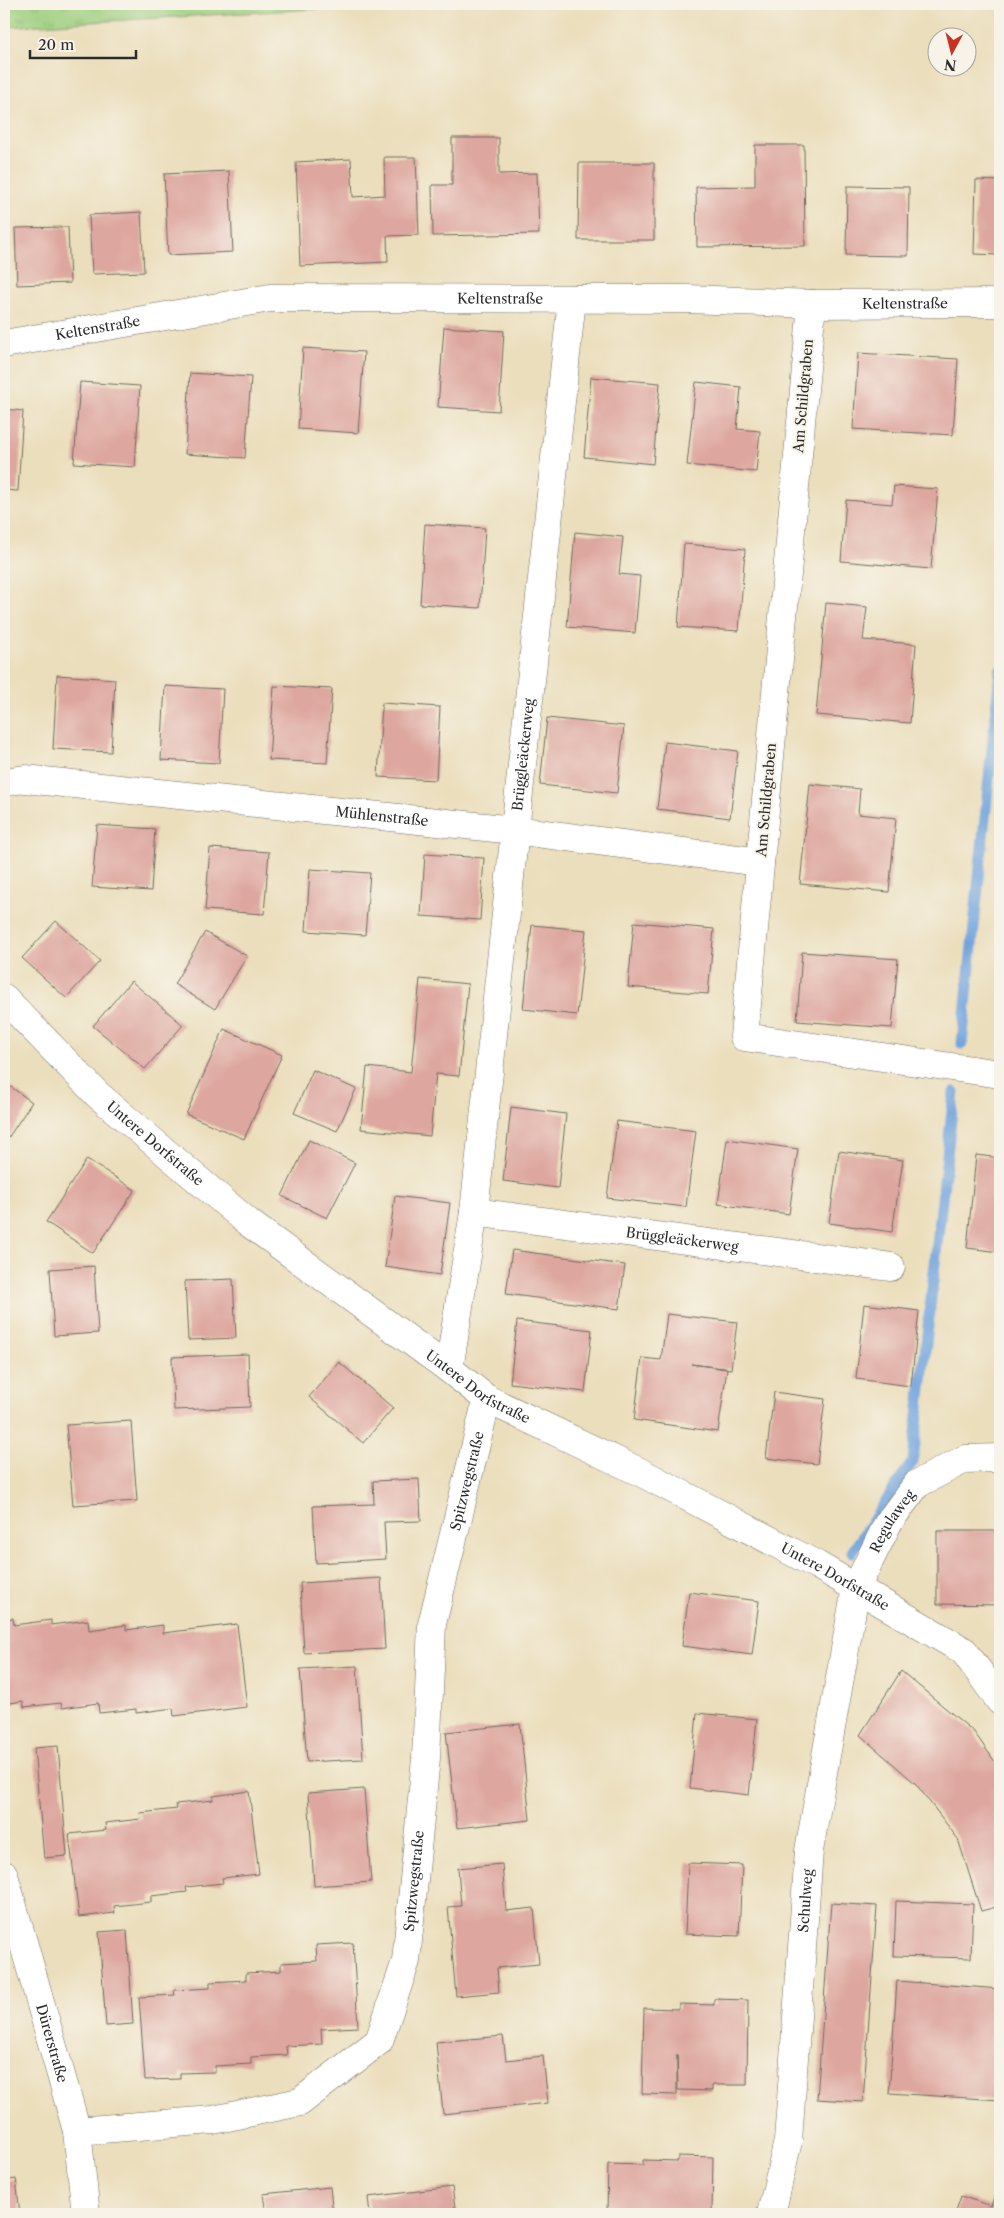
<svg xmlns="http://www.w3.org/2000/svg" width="1004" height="2218" viewBox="0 0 1004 2218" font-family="'Libre Caslon Text',serif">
  <defs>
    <pattern id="grass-tufts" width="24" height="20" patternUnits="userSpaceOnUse" patternTransform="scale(1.25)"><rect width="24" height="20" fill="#9ecf7f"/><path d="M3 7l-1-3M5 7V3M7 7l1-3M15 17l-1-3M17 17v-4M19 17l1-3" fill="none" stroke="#88b26e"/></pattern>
  </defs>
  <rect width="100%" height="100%" fill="#f7f3e8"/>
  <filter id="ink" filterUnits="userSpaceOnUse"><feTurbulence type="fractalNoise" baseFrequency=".02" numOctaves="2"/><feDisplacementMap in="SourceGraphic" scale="10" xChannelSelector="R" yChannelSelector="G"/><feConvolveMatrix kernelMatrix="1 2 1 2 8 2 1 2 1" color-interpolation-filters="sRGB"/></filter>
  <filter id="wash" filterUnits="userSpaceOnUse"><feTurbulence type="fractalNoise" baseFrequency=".0096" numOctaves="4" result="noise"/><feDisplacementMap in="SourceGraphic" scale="20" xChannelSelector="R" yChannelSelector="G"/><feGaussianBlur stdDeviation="1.12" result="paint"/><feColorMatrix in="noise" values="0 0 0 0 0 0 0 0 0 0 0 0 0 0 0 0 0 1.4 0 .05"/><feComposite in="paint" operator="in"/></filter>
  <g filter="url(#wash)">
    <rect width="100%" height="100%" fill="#ebdebc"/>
    <path fill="url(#grass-tufts)" stroke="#647d55" d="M4,4h396l-396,23z"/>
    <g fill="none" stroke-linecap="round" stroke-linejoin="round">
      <g stroke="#72a4dd" stroke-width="11">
        <path d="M962,1044l38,-374"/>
        <path d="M852,1552l61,-91 41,-369"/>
      </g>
    </g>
    <g id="blocks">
      <g fill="#dda69e">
        <path d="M452,138h47v36l38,-1 2,61 -106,2 -1,-51h20z"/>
        <path d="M755,145h49l1,101 -108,1 -1,-60 59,-1z"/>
        <path d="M384,157h32l3,78 -32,1 1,26 -88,4 -4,-104 55,-3 2,38 32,-2z"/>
        <path d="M579,163h75v77h-76z"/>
        <path d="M229,171l4,81 -65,3 -4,-81z"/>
        <path d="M976,180l24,1v74l-26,-1z"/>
        <path d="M847,186l62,1 -1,69 -62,-1z"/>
        <path d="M141,212l3,60 -52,2 -3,-59z"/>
        <path d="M68,227l2,56 -53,2 -2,-57z"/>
        <path d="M444,327l60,4 -5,80 -61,-4z"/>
        <path d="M303,348l61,4 -6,81 -60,-4z"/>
        <path d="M858,353l100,6 -5,76 -100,-6z"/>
        <path d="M190,373l61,4 -6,81 -60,-4z"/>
        <path d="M591,377l69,6 -7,81 -69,-7z"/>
        <path d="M80,382l60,4 -5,81 -61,-4z"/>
        <path d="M696,382l45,5 -4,42 23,2 -4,41 -69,-7z"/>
        <path d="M4,409l19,2 -5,80 -14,-1z"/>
        <path d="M894,486l44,3 -7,80 -90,-8 5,-61 46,4z"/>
        <path d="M425,524l60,4 -5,80 -60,-4z"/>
        <path d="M575,532l48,5 -4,37 21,2 -5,57 -68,-6z"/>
        <path d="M684,544l61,5 -6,82 -61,-4z"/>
        <path d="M826,603l41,4 -4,33 53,4 -6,79 -94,-8z"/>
        <path d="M57,675l58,4 -4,73 -58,-3z"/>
        <path d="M165,686l58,3 -4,74 -58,-3z"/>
        <path d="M274,686l58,3 -5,74 -58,-3z"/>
        <path d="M382,703l58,4 -4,73 -58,-3z"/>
        <path d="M547,718l77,8 -7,67 -77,-8z"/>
        <path d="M665,742l73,9 -8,67 -73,-9z"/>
        <path d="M810,784l50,5 -2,25 38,4 -7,74 -89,-8z"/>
        <path d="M97,825l58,4 -4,62 -59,-4z"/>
        <path d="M210,848l59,4 -5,62 -59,-4z"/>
        <path d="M425,854l59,4 -4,62 -59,-4z"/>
        <path d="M310,869l60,4 -5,62 -59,-4z"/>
        <path d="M56,921l44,40 -34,37 -44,-40z"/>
        <path d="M634,922l80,7 -6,65 -80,-7z"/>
        <path d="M532,925l54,5 -9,85 -54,-6z"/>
        <path d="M205,932l42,24 -32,53 -41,-25z"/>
        <path d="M802,952l96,7 -6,69 -95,-7z"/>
        <path d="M420,979l48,5 -9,92 -23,-2 -6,62 -69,-7 6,-62 44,5z"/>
        <path d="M131,981l52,44 -38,44 -52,-43z"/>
        <path d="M224,1029l58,26 -38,84 -58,-25z"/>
        <path d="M313,1070l43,19 -19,42 -43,-18z"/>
        <path d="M4,1082l28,20 -28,42z"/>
        <path d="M511,1107l55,7 -8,74 -55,-7z"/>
        <path d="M617,1121l79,10 -10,76 -79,-9z"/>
        <path d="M727,1139l71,10 -9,65 -71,-10z"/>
        <path d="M309,1140l46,23 -28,55 -45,-22z"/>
        <path d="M839,1151l64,9 -11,72 -63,-9z"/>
        <path d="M976,1155l24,3v94l-33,-4z"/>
        <path d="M87,1159l48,31 -42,63 -47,-31z"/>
        <path d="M395,1196l55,7 -10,72 -55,-8z"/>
        <path d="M512,1250l113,15 -6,44 -113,-15z"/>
        <path d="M94,1266l4,67 -44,3 -4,-67z"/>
        <path d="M233,1279l3,59 -48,2 -3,-59z"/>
        <path d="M864,1304l55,7 -8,75 -55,-7z"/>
        <path d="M667,1314l70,8 -6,47 -40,-5 36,5 -9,63 -84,-12 8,-62 19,2z"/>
        <path d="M517,1321l75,9 -7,62 -75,-9z"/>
        <path d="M248,1354l2,53 -76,3 -2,-53z"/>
        <path d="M339,1362l54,46 -30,35 -54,-46z"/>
        <path d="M774,1392l51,7 -8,65 -51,-6z"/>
        <path d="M131,1421l6,80 -64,4 -7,-80z"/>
        <path d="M419,1479l2,42 -37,1 2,37 -70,4 -3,-57 61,-2 -1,-23z"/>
        <path d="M937,1531h63v74l-63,-1z"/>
        <path d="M381,1578l4,71 -81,4 -4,-70z"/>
        <path d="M689,1592l70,9 -7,54 -70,-9z"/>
        <path d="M13,1618l1,7 37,-5v5l37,-5 1,10 37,-5v5l37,-5v8l74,-9 10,83 -73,9 -1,-8 -37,5v-4l-37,4 -1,-10 -36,5 -1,-5 -37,4 -1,-6 -19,3v-85z"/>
        <path d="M357,1666l6,93 -56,3 -7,-93z"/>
        <path d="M901,1671l73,61 26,37v137l-19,5 -23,-72 -42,-55 -56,-49z"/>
        <path d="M697,1713l60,6 -8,76 -59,-7z"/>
        <path d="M520,1724l10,96 -73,8 -11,-96z"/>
        <path d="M58,1746l9,110 -23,2 -10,-110z"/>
        <path d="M364,1789l7,93 -57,4 -6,-93z"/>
        <path d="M249,1791l10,83 -37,4 1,5 -37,4 1,5 -36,4v6l-37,4 1,7 -36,4 -10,-83 37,-4 -1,-7 36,-4 -1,-6 37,-4 -1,-5 37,-4v-4z"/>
        <path d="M688,1863l54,2 -3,71 -54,-2z"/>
        <path d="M502,1864l4,47 28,-3 5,56 -42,4 2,24 -43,4 -8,-89 13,-1 -3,-38z"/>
        <path d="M896,1901l77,3 -2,54 -77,-2z"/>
        <path d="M831,1903l46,3 -14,196 -46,-3z"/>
        <path d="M127,1930l6,94 -27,2 -7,-94z"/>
        <path d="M353,1943l5,84 -37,2 1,15 -36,2 1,9 -36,2v7l-36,2v6l-35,1v6l-35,1 -6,-83 36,-2 -1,-5 36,-2v-6l36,-2v-7l35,-2v-8l36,-2 -1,-16z"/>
        <path d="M897,1981l103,8v111l-111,-7z"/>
        <path d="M714,1999l34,1 -1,85h-35v6l-34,-1 -1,-35v40l-35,-1 2,-86 35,1v-5l35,1z"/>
        <path d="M503,2036l3,24 37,-4 5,47 -105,11 -7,-72z"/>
        <path d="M678,2156l35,1 -1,57h-105l1,-50 35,1v-5l35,1z"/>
        <path d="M16,2179l4,35h-16v-33z"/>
        <path d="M1000,2179v35h-45l6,-18 30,10z"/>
        <path d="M330,2187l3,27h-67l-3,-20z"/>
        <path d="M452,2187l4,27h-86l-2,-17z"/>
      </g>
    </g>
  </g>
  <g filter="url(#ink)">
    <use href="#blocks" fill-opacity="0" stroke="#6e6a5e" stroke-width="1"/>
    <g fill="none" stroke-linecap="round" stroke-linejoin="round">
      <defs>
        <g id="minor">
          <path d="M812,304l-68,733 256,37"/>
          <path id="s1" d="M4,344l266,-46 418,1 124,5 188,-1"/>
          <path id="s2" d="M4,782l21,-3 489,51 246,32"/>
          <path id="s3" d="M4,998l94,97 151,128 200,146 38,30 155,74 175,92 147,86 36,50"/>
          <path id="s4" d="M474,1212l417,55"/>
          <path id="s5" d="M449,1369l25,-157 98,-913"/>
          <path id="s6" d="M4,1875l73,256 9,83"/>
          <path id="s7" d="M77,2131l136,-11 87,-18 79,-61 27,-80 20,-203 6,-134 55,-225"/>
          <path id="s8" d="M771,2214l17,-73 21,-290 47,-263 32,-65 29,-39 48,-25 35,-1"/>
        </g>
      </defs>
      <use href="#minor" stroke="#6e6a5e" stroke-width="29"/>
      <use href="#minor" stroke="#fff" stroke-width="28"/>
    </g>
  </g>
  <g text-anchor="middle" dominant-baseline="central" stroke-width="4" stroke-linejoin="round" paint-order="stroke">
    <g font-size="14" fill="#2b2b2b" stroke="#f7f3e8">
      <text stroke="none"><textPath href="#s1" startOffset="500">Keltenstraße</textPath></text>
      <text stroke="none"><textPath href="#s1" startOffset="905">Keltenstraße</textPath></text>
      <text stroke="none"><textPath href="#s1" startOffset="95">Keltenstraße</textPath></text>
      <text transform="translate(803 396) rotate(-85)">Am Schildgraben</text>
      <text stroke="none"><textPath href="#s5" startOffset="619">Brüggleäckerweg</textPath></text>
      <text transform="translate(766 800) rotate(-85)">Am Schildgraben</text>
      <text stroke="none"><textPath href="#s2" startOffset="380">Mühlenstraße</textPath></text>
      <text stroke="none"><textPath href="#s3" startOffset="210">Untere Dorfstraße</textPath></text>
      <text stroke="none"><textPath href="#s4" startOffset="210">Brüggleäckerweg</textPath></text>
      <text stroke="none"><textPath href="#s3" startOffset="615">Untere Dorfstraße</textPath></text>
      <text stroke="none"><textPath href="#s7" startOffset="895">Spitzwegstraße</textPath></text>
      <text stroke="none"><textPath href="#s8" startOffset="709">Regulaweg</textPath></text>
      <text stroke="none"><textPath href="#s3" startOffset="1020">Untere Dorfstraße</textPath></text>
      <text stroke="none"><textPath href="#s7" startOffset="490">Spitzwegstraße</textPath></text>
      <text stroke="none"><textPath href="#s8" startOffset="316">Schulweg</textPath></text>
      <text stroke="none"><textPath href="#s6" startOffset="175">Dürerstraße</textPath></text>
    </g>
  </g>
  <rect width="1004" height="2218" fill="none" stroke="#f7f3e8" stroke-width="20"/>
  <g transform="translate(952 52) rotate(187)"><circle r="24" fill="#f7f3e8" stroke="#a5a39c"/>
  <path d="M0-4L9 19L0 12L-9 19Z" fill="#c8321e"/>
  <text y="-8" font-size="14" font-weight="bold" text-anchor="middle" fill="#2b2b2b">N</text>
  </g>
  <path d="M30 50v8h106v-8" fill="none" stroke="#2b2b2b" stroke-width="2.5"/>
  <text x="38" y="50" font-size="15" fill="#2b2b2b" stroke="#f7f3e8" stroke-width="4" paint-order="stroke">20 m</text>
</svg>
